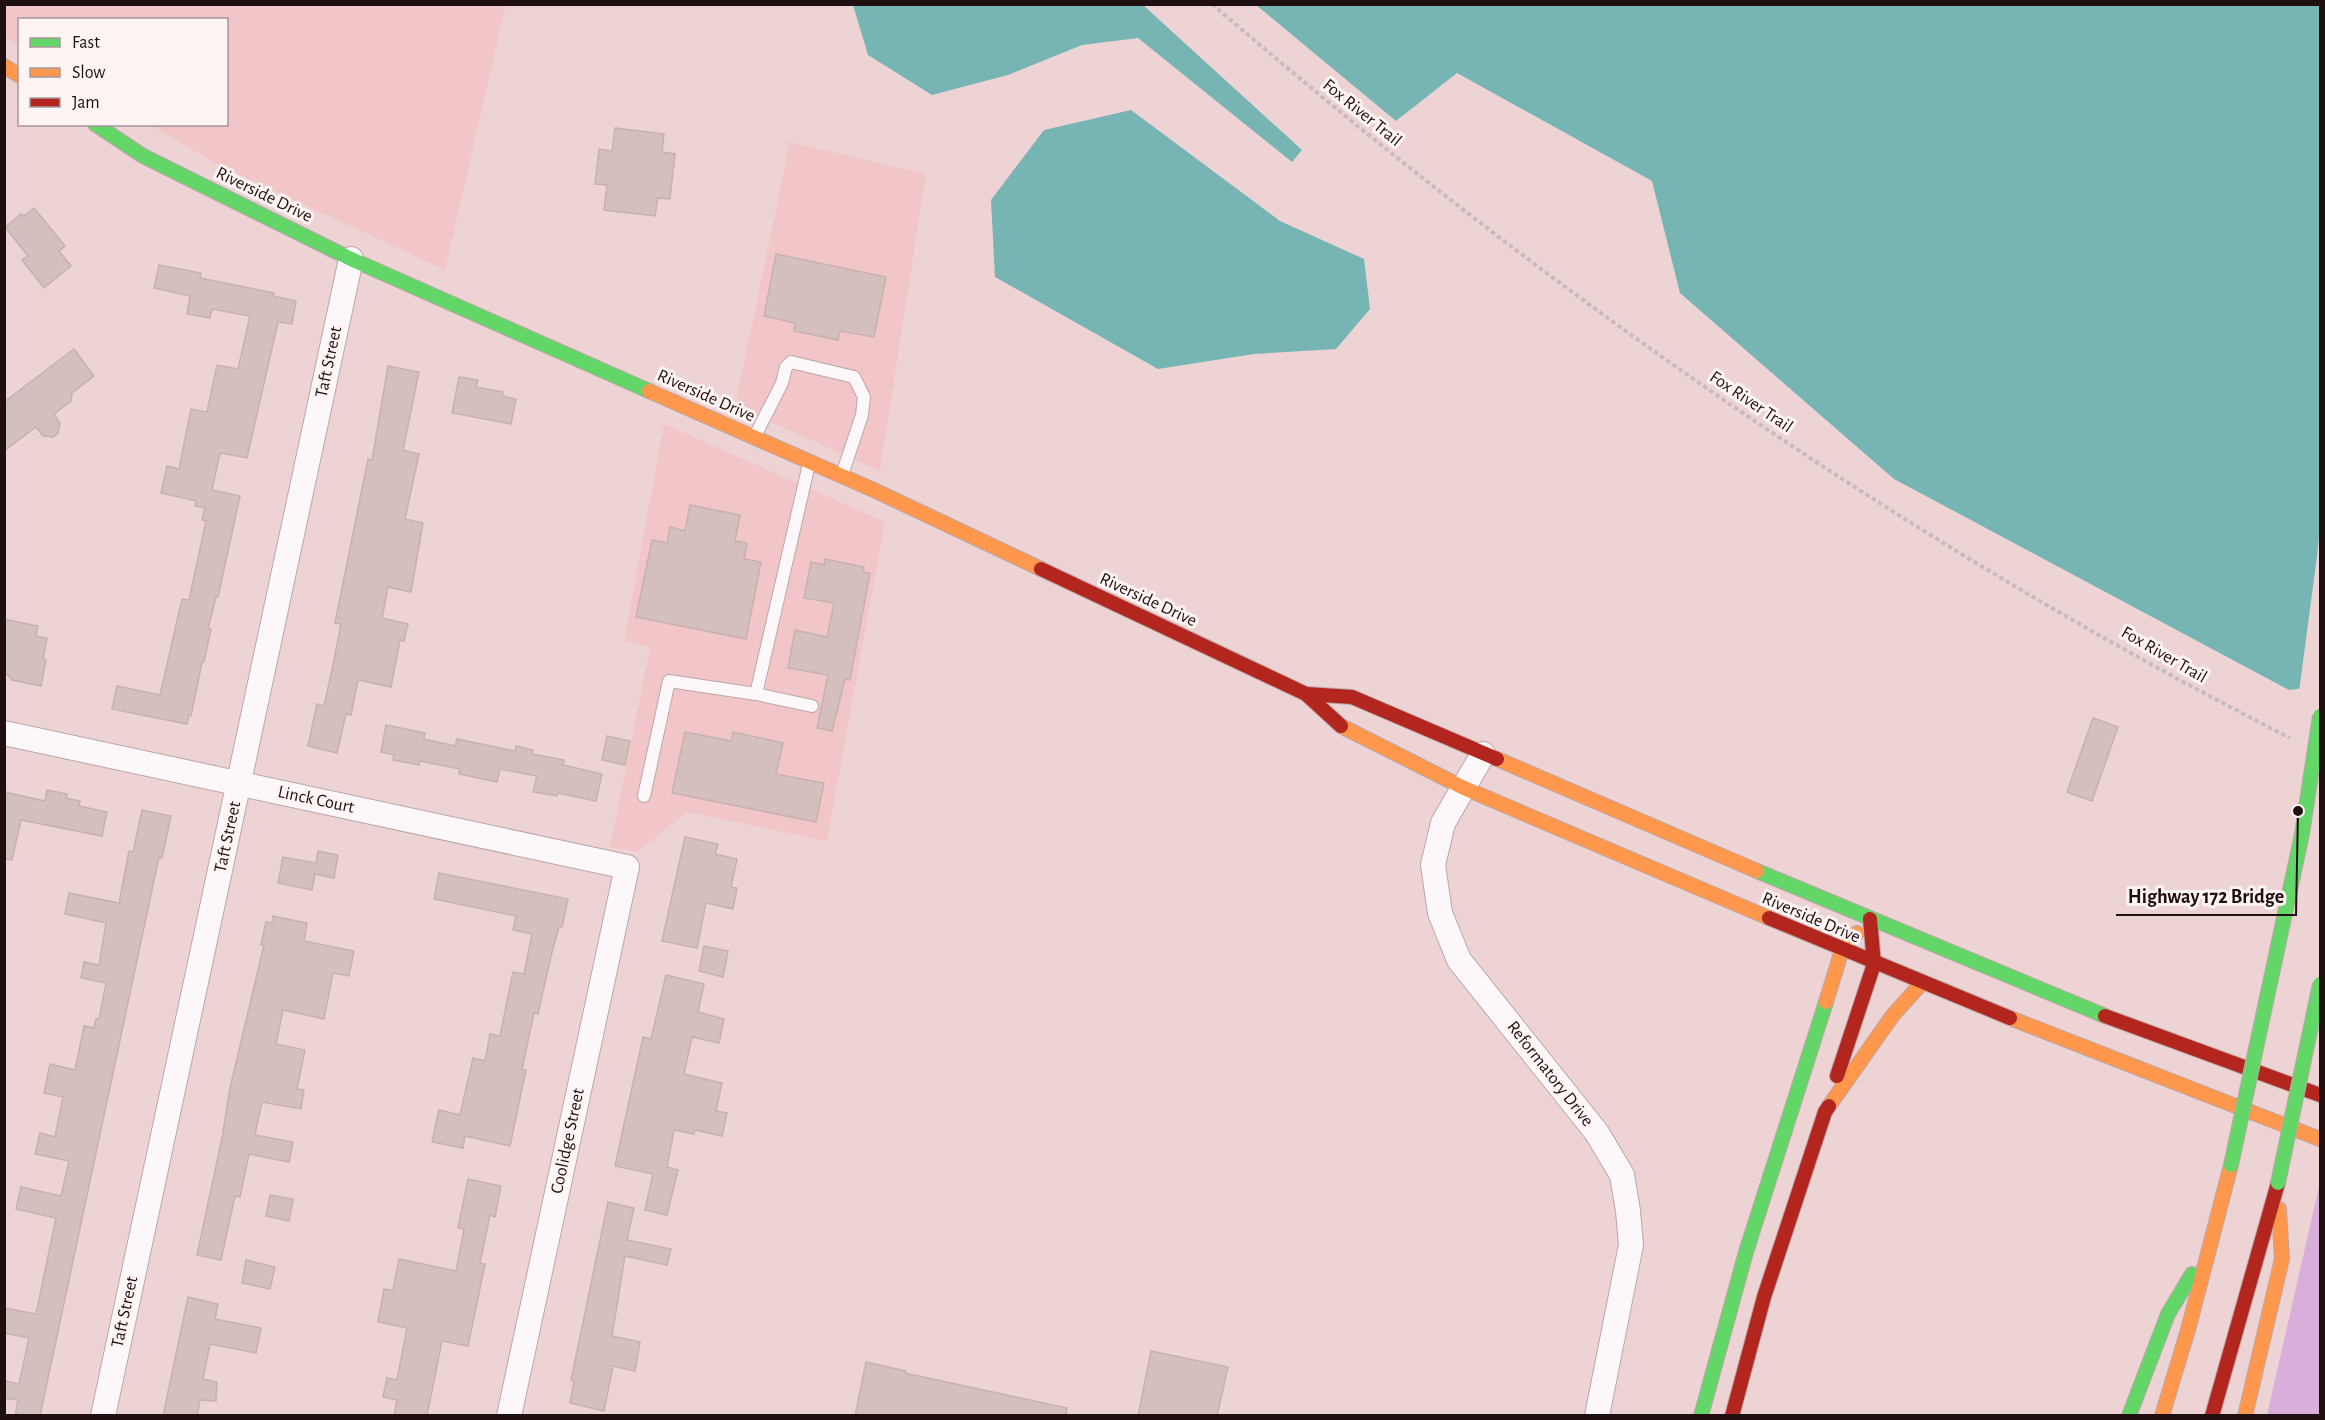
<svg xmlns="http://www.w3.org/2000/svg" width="2325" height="1420" viewBox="0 0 2325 1420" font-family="'Alegreya Sans',sans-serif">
  <rect width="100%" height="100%" fill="#eed3d4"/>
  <g fill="#f2c6c8">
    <path d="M4,5h502l-61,265 -224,-104 -71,-41 76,-1v-104h-206l-1,26 -14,-10z"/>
    <path d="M790,142l136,32 -46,297 -145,-65z"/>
    <path d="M664,424l221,98 -58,319 -140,-29 -50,40 -27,-5 40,-200 -26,-6z"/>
  </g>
  <path fill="#d8afda" d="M2320,1182v233h-53z"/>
  <g fill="#76b5b4">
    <path d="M853,5h290l159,145 -10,12 -154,-124 -56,7 -74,30 -76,20 -64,-40z"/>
    <path d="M1256,5h1064v681l-31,4 -395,-211 -214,-186 -28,-112 -195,-108 -61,48z"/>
    <path d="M1131,110l149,111 84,38 6,50 -34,40 -82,5 -96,15 -163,-92 -4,-77 53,-70z"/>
  </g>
  <path fill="#eed3d4" d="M2320,524v165l-21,3 18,-136z"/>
  <g fill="#d5bfbd" stroke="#c6b1b0" stroke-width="1.5">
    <path d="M615,128l49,6 -2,18 13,2 -5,45 -12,-1 -3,18 -51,-6 3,-25 -12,-1 4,-35 13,2z"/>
    <path d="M34,208l31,38 -6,5 12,15 -27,22 -22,-28 6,-4 -23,-29 16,-13 3,2z"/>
    <path d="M776,254l110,23 -12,60 -34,-6 -2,9 -44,-9 1,-8 -31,-7z"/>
    <path d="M159,265l42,8 -1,5 74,15 -1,3 23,5 -4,23 -14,-2 -31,136 -27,-5 -8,37 28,6 -22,101h-2l-8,32h3l-7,33h-2l-11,54 -2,-1 -2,9 -75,-15 5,-23 43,9 22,-96 7,1 17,-79 -4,-1 3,-12 -10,-2 1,-5 -35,-8 6,-27 12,3 12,-60 16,3 10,-47 21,4 12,-53 -38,-7 -2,9 -23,-4 3,-18 -36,-8z"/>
    <path d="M74,349l20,27 -22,17 -1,8 -17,13 6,9 -2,10 -5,4 -10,-1 -7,-9 -32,24v-49z"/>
    <path d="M388,366l31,6 -16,78 16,4 -14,65 18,4 -12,69 -23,-5 -6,31 26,6 -4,17 -4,-1 -9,47 -33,-7 -7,35 -5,-1 -9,39 -29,-7 9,-42 7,2 9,-41 8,-41 -6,-1 33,-164 4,1z"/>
    <path d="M459,377l19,3 -2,7 27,5 -1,4 14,3 -5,25 -59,-11z"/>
    <path d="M690,505l50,10 -5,26 12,2 -3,16 17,3 -15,77 -110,-22 16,-77 15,3 3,-16 15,4z"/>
    <path d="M825,559l39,8 -1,5 7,1 -20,107 -5,-1 -13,52 -15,-3 11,-53 -40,-7 7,-38 32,7 7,-34 -30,-5 7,-36 13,3z"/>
    <path d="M4,619l34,7 -2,10 11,2 -4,21 3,1 -5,26 -29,-6 -8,-9z"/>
    <path d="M2093,718l25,9 -26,74 -25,-9z"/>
    <path d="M386,725l39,8 -1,6 31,7 2,-7 58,12 1,-5 17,4 -1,4 32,6 -1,5 39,9 -6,27 -38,-8 -1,3 -24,-4 4,-16 -37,-7 -3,13 -38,-8 1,-5 -40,-8 -1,4 -26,-5 1,-5 -13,-3z"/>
    <path d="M685,732l47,9 1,-9 50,11 -7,31 48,9 -8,39 -144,-29z"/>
    <path d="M607,736l23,5 -5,24 -23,-5z"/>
    <path d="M47,790l20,4 -1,4 14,3 -1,5 28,6 -5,24 -81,-16 -9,40 -8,-1v-67l41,9z"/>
    <path d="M142,810l29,6 -9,42 -3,-1 -119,559h-25l3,-16 -14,-2v-17l15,3 10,-46 -25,-5v-25l32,6 20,-96 -40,-9 5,-22 40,9 8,-35 -34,-7 5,-21 15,4 8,-40 -19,-4 6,-29 25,6 9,-44 10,2 2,-9h3l7,-36 -25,-5 3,-16 15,3 7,-42 -41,-9 4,-21 50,10 10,-52 4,1z"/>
    <path d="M685,837l33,7 -3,10 22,5 -6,28 6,1 -4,21 -27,-6 -9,45 -35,-7z"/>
    <path d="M318,851l20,4 -4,23 -19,-4 -3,16 -34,-7 5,-26 33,6z"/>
    <path d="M439,873l129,26 -6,28h-3l-8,29 -13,58 -4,-1 -12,56 4,1 -16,76 -45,-10 -2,12 -31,-6 7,-32 21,5 13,-57 12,3 5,-27 10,2 13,-64 11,2 8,-40 -19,-4 3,-14 -82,-17z"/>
    <path d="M273,916l34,7 -3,18 50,10 -5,25 -16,-3 -9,46 -41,-9 -7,34 29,6 -8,39 7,1 -3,19 -39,-7 -7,33 38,7 -4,20 -40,-8 -9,43 -5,-1 -14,64 -24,-5 25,-117 8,-50 34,-143h-3l5,-23 6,1z"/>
    <path d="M704,946l24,5 -5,26 -24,-6z"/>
    <path d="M666,975l38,9 -6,28 26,7 -5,24 -27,-6 -8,37 38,9 -6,28 11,2 -5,23 -27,-6 -1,4 -20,-4 -7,37 11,3 -11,45 -22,-5 8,-36 -38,-8 28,-129 8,2z"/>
    <path d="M468,1179l33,7 -6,31 -5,-2 -10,48 5,1 -17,82 -26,-5 -15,75h-33l3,-16 -14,-3 4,-19 10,2 10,-52 -29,-6 6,-33 9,1 6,-31 57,12 8,-42 -6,-1z"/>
    <path d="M270,1195l23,4 -4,22 -23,-5z"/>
    <path d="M608,1202l26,6 -7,32 44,9 -4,16 -42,-9 -13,80 28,6 -5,29 -22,-5 -9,45 -34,-8 4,-22 -3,-1z"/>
    <path d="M246,1260l29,7 -5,22 -28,-6z"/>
    <path d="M188,1297l30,7 -3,15 46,9 -5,25 -46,-9 -7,35 14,3 -1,19 -16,-1 -3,16h-34z"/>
    <path d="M1151,1351l77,16 -11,49h-79z"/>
    <path d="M866,1362l40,9 -1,2 162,35 -1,8h-211z"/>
  </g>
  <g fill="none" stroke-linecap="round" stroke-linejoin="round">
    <defs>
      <g id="lane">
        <path d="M755,436l27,-53 4,-16 5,-5 63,15 10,20 -2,18 -20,60"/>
        <path d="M756,694l53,-230"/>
        <path d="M644,796l25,-115 87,13 56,12"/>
      </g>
      <g id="street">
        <path d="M4,733l623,134 -118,549"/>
        <path d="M1483,754l-40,69 -10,42 7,48 19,47 138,173 25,42 6,36 3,34 -34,171"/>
        <path d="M103,1416l248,-1157"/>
      </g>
      <g id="fast">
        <path d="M95,124l48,32 208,103 298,132"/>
        <path d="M1757,871l348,145"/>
        <path d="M1701,1416l45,-164 80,-250"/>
        <path d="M2129,1416l39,-102 24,-40"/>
      </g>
      <g id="slow">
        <path d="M4,66l16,10"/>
        <path d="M649,391l227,100 165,78"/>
        <path d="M1341,726l123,62 305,130"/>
        <path d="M1497,759l260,112"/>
        <path d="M1826,1002l16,-52 15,-17"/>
        <path d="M2010,1018l310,121"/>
        <path d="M1829,1106l64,-91 29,-32"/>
        <path d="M2162,1416l26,-86 43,-165"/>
        <path d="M2245,1416l37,-157 -3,-50"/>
      </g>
      <g id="jam">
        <path d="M1041,569l265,125 35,32"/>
        <path d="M1306,694l46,3 145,62"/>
        <path d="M1769,918l241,100"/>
        <path d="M2105,1016l215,79"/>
        <path d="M1837,1076l37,-112 -4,-45"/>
        <path d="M1732,1416l32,-119 61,-185 4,-6"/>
        <path d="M2212,1416l66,-233"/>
      </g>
    </defs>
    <use href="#lane" stroke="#bca6a8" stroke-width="14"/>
    <use href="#street" stroke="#bca6a8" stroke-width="26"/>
    <use href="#fast" stroke="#bca6a8" stroke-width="16"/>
    <use href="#slow" stroke="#bca6a8" stroke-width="16"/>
    <use href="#jam" stroke="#bca6a8" stroke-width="16"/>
    <path stroke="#c6bcbd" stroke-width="4" stroke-dasharray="4.5 3" stroke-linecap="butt" d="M1212,4c330,285 690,536 1078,734"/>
    <use href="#lane" stroke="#fcf8f9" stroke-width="12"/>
    <use href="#street" stroke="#fcf8f9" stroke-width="24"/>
    <use href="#fast" stroke="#63d668" stroke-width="14"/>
    <use href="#slow" stroke="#ff974d" stroke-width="14"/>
    <use href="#jam" stroke="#b3261e" stroke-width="14"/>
    <defs>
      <g id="fast-bridge">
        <path d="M2231,1165l71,-331 18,-118"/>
        <path d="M2278,1183l42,-199"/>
      </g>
    </defs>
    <use href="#fast-bridge" stroke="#bca6a8" stroke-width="16" stroke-linecap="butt"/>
    <use href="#fast-bridge" stroke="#63d668" stroke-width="14"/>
  </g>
  <g text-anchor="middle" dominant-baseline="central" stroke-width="6" stroke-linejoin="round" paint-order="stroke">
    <g font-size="18" fill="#200f10" stroke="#fff4f4">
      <text transform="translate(1362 113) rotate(39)">Fox River Trail</text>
      <text transform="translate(264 195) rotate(26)">Riverside Drive</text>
      <text transform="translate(329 362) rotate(-78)">Taft Street</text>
      <text transform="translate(706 396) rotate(24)">Riverside Drive</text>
      <text transform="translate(1751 402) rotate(34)">Fox River Trail</text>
      <text transform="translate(1148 600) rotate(25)">Riverside Drive</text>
      <text transform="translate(2164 655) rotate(30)">Fox River Trail</text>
      <text transform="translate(316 800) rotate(12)">Linck Court</text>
      <text transform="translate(228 837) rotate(-78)">Taft Street</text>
      <text transform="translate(1811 918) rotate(23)">Riverside Drive</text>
      <text transform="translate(1550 1074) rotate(52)">Reformatory Drive</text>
      <text transform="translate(568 1141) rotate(-78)">Coolidge Street</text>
      <text transform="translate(125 1312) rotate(-78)">Taft Street</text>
    </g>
  </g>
  <path fill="none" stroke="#200f10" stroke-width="2" d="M2298 811L2296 915H2116"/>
  <circle fill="#200f10" stroke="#fff4f4" stroke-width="2" cx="2298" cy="811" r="6"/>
  <g font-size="20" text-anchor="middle" font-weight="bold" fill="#200f10" stroke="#fff4f4" stroke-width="6" stroke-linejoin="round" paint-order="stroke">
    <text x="2206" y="903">Highway 172 Bridge</text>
  </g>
  <rect width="2325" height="1420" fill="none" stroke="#200f10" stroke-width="12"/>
  <rect x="18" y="18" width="210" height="108" fill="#fff4f4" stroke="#a69899" stroke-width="1.5"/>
  <rect x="30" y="38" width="30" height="9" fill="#63d668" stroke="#a69899" stroke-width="1.5"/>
  <text x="72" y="48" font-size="18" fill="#200f10">Fast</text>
  <rect x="30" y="68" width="30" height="9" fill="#ff974d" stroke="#a69899" stroke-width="1.5"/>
  <text x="72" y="78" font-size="18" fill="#200f10">Slow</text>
  <rect x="30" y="98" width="30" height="9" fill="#b3261e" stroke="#a69899" stroke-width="1.5"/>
  <text x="72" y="108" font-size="18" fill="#200f10">Jam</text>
</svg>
